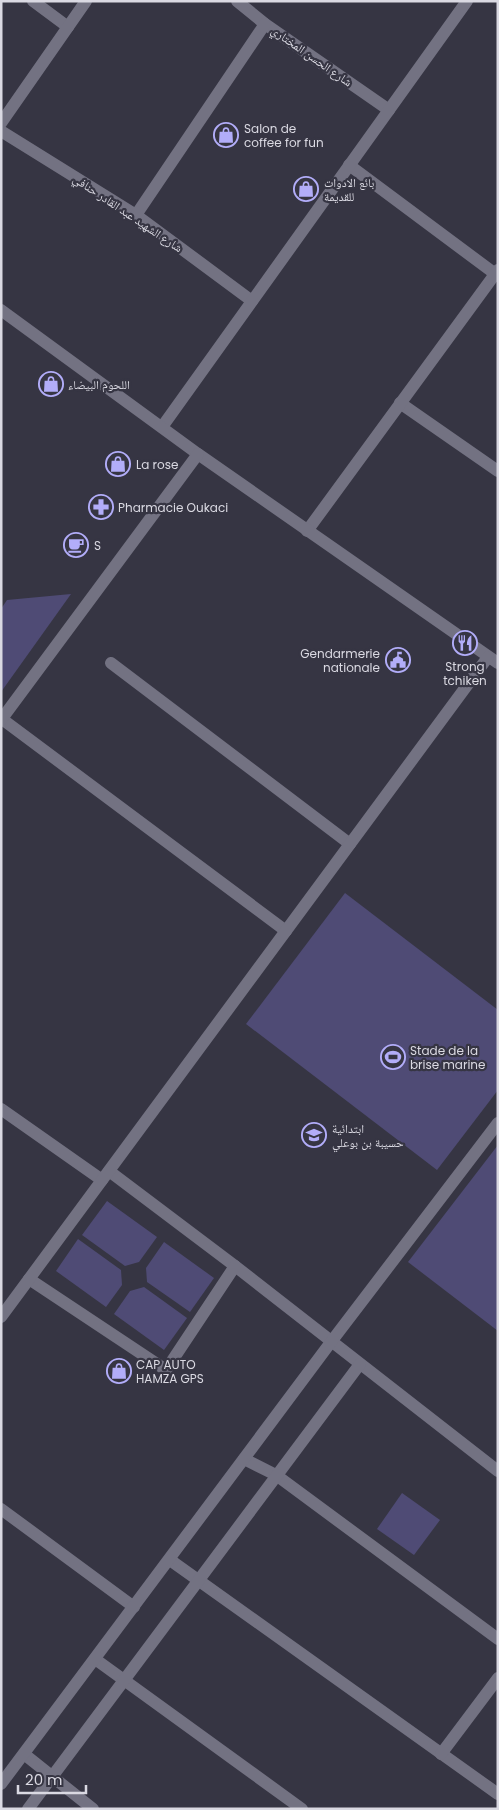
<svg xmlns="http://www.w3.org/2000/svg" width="499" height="1810" viewBox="0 0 499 1810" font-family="Poppins,'Noto Naskh Arabic',sans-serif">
  <rect width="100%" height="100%" fill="#363543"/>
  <g fill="#4f4b75">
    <path d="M71,594l-70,98v-83l6,-9z"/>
    <path d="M345,893l153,117v80l-61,80 -191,-146z"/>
    <path d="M498,1145v186l-90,-69z"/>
    <path d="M107,1201l50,36 -18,25 -14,4 -43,-31z"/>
    <path d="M78,1239l43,31 1,15 -16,22 -50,-36z"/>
    <path d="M164,1242l50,36 -24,34 -43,-30 -1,-14z"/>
    <path d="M144,1287l43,31 -23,32 -50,-36 16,-23z"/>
    <path d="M402,1493l38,27 -26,35 -37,-26z"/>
  </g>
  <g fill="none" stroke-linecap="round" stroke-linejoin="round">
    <g stroke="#737282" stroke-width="12">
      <path d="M33,1l35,26"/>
      <path d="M237,1l28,23 124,86"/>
      <path d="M1,123l85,-122"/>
      <path d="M1,131l135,84 116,86"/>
      <path d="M349,165l149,111"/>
      <path d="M136,215l129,-191"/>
      <path d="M400,403l98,68"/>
      <path d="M162,427l305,-426"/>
      <path d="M307,531l191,-261"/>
      <path d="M111,663l239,181"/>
      <path d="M2,719l284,212"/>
      <path d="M1,1109l101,71"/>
      <path d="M109,1171l126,95 263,205"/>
      <path d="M29,1279l137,91 69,-104"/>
      <path d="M244,1459l32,16 222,164"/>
      <path d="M1,1509l133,98"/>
      <path d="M170,1560l328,234"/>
      <path d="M95,1659l207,150"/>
      <path d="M24,1754l69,55"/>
      <path d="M441,1754l57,-76"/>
      <path d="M1,1784l330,-442 167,-219"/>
      <path d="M28,1809l332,-445"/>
    </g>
    <g stroke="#737282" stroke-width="12">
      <path d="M1,310l197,144 300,209"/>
      <path d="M1,720l197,-266"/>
      <path d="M1,1317l487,-660"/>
    </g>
  </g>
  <defs>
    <symbol id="shop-ring" viewBox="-11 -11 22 22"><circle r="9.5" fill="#363543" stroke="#b2adf9" stroke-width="1.5"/><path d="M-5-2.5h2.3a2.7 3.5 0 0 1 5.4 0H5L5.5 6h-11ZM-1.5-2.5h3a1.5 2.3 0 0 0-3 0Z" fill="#b2adf9"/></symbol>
    <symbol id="pharmacy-ring" viewBox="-11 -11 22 22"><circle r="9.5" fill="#363543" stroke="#b2adf9" stroke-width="1.5"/><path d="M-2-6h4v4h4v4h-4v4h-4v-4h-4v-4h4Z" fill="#b2adf9"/></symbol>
    <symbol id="cafe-ring" viewBox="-11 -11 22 22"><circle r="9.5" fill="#363543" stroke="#b2adf9" stroke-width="1.5"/><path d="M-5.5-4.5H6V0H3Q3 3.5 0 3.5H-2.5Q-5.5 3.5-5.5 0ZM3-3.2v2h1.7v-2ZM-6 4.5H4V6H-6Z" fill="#b2adf9"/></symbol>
    <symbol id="restaurant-ring" viewBox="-11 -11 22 22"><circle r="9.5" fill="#363543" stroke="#b2adf9" stroke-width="1.5"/><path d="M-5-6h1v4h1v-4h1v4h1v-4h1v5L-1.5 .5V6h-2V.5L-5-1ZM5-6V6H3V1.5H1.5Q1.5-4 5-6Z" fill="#b2adf9"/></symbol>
    <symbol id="civic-ring" viewBox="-11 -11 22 22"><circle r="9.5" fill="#363543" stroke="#b2adf9" stroke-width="1.5"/><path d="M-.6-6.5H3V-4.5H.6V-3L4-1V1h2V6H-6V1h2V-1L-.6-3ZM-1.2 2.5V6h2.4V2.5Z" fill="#b2adf9"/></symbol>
    <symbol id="stadium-ring" viewBox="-11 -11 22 22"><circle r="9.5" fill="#363543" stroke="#b2adf9" stroke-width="1.5"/><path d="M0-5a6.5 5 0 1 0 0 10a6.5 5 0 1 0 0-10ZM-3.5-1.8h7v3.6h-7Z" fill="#b2adf9"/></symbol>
    <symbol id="school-ring" viewBox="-11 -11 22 22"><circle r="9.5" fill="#363543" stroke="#b2adf9" stroke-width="1.5"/><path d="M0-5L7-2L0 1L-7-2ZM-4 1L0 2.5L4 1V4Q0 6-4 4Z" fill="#b2adf9"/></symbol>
  </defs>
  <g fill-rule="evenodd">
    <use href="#shop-ring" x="212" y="121" width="28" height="28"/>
    <use href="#shop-ring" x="292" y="175" width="28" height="28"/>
    <use href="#shop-ring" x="37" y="370" width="28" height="28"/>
    <use href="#shop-ring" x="104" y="450" width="28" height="28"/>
    <use href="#pharmacy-ring" x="87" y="493" width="28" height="28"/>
    <use href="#cafe-ring" x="62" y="531" width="28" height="28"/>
    <use href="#restaurant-ring" x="451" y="629" width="28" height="28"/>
    <use href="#civic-ring" x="384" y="646" width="28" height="28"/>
    <use href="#stadium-ring" x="379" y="1043" width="28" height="28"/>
    <use href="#school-ring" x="300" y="1121" width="28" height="28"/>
    <use href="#shop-ring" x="105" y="1357" width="28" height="28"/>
  </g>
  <g text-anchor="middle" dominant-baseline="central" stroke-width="4.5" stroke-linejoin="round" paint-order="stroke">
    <g font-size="12" fill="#dad9e2" stroke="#363543">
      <text transform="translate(312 56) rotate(35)">شارع الحسن المختاري</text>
      <text transform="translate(128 213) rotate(34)">شارع الشهيد عبد القادر حنافي</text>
    </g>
    <g font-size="12" fill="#dad9e2" stroke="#363543" text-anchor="start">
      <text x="244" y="128">Salon de<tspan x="244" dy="14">coffee for fun</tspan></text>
      <text x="324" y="182">بائع الادوات<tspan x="324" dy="14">للقديمة</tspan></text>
      <text x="68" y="384">اللحوم البيضاء</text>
      <text x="136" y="464">La rose</text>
      <text x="118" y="507">Pharmacie Oukaci</text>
      <text x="94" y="545">S</text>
      <text x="380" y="653" text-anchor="end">Gendarmerie<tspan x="380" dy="14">nationale</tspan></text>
      <text x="465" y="666" text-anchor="middle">Strong<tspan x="465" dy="14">tchiken</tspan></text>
      <text x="410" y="1050">Stade de la<tspan x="410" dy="14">brise marine</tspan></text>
      <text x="332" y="1128">ابتدائية<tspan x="332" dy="14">حسيبة بن بوعلي</tspan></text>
      <text x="136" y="1364">CAP AUTO<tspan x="136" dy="14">HAMZA GPS</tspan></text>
    </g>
  </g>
  <rect width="499" height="1810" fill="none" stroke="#dad9e2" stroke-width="5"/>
  <path d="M18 1785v8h68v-8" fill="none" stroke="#dad9e2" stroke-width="2.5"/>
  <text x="25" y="1785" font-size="15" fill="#dad9e2" stroke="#363543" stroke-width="4" paint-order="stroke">20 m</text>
</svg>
